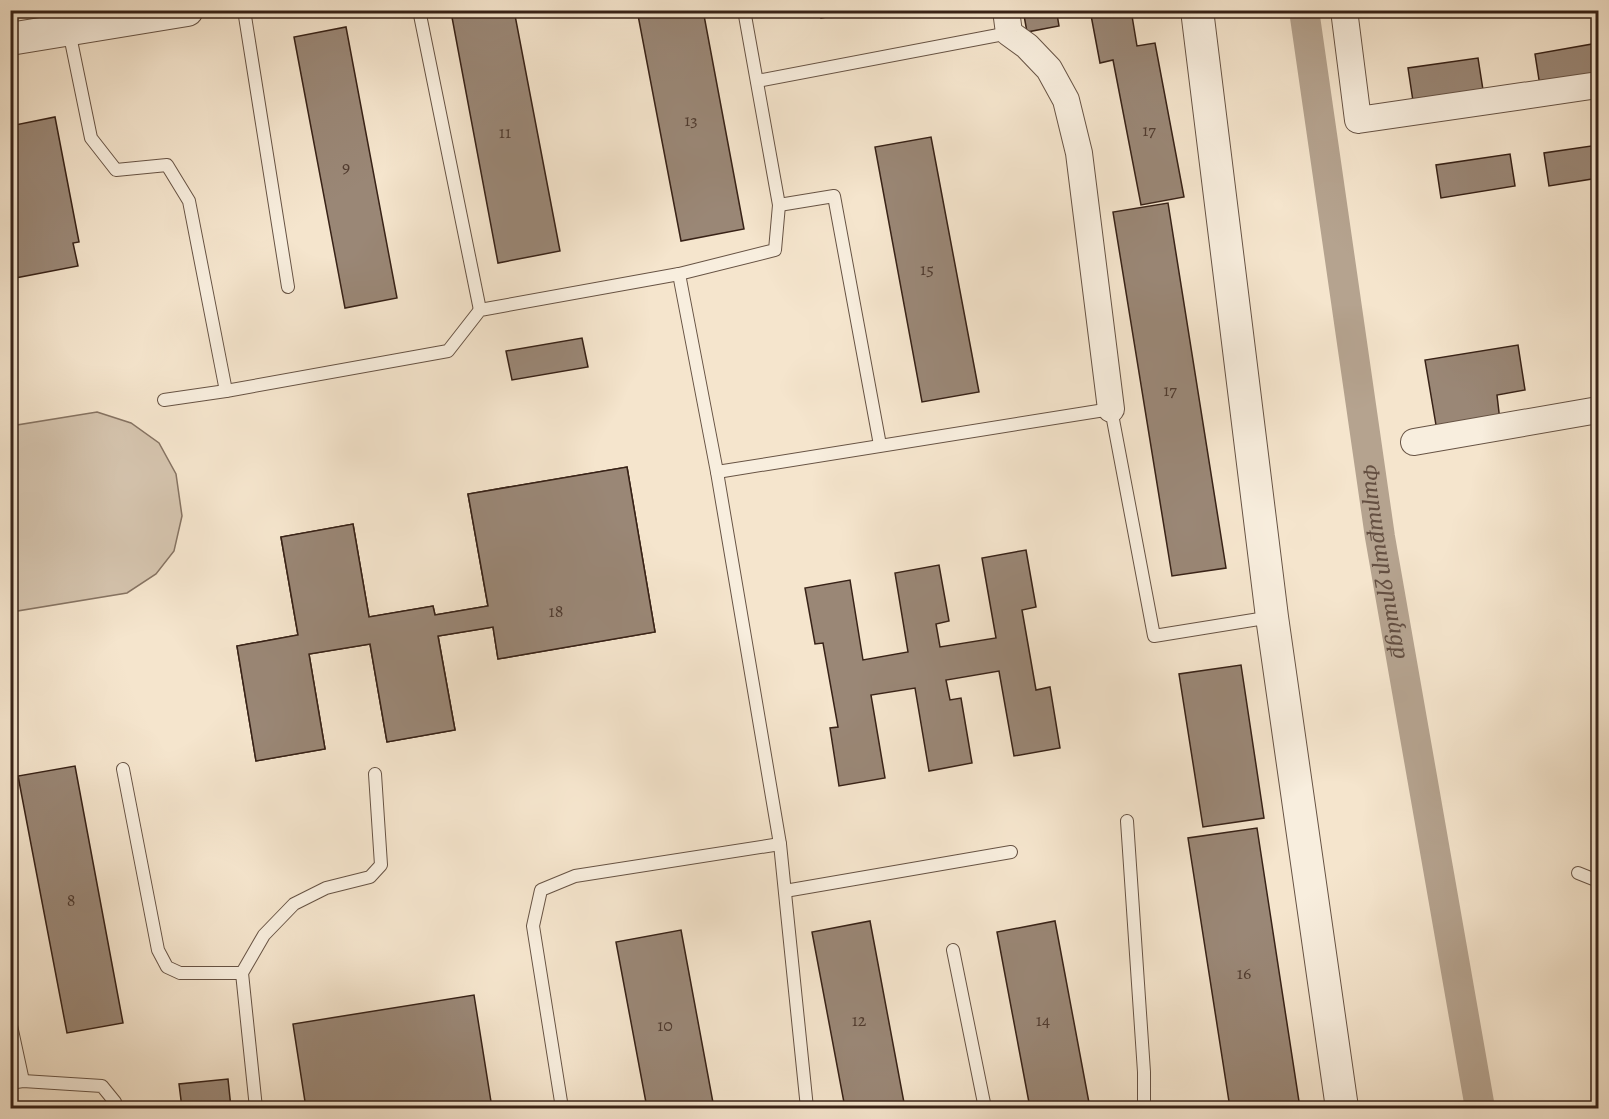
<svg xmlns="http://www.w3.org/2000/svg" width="1609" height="1119" viewBox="0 0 1609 1119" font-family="Alegreya,'Noto Serif Armenian',serif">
  <rect width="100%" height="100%" fill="#f5e5cd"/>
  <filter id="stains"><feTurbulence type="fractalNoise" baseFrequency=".00333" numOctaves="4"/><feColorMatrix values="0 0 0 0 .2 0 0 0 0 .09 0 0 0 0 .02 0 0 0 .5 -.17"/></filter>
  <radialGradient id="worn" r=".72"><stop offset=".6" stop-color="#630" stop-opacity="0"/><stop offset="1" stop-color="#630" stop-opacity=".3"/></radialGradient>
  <path fill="#d5c4ae" stroke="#867362" stroke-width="1.5" d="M97,412l34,11 28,20 17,31 6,42 -8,35 -18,23 -29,19 -116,19v-186z"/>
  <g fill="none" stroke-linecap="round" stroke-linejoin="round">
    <path stroke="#b5a38f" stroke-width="30" id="s1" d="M1304,10l76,527 100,571"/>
  </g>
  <g fill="#9a8776" stroke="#382217" stroke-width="1.5" fill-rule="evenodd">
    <path d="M458,10h56l46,241 -62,12 -47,-251z"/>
    <path d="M637,10h66l41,219 -63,12z"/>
    <path d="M819,10h41l-39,8z"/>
    <path d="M1023,10h52l-18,4 2,12 -32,6z"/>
    <path d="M1090,10h41l6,36 18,-3 29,154 -43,8 -28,-145 -13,3z"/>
    <path d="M346,27l51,271 -52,10 -51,-271z"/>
    <path d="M1598,43v34l-58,9 -5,-32z"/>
    <path d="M1478,58l5,32 -70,11 -5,-33z"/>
    <path d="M55,117l24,125 -6,1 5,23 -68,13v-55l3,-1 -3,-14v-83z"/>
    <path d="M931,137l48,255 -57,10 -47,-255z"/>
    <path d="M1598,145v33l-49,8 -5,-33z"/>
    <path d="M1510,154l5,32 -74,12 -5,-33z"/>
    <path d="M1168,203l58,365 -54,8 -59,-364z"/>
    <path d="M582,338l6,29 -76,13 -6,-29z"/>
    <path d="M1518,345l7,45 -28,5 3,26 -63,10 -12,-71z"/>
    <path d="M627,467l28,165 -157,27 -5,-32 -55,9 17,94 -68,12 -17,-98 -61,10 16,95 -69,12 -19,-115 61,-11 -17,-98 72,-13 16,93 64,-11 2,9 53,-9 -20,-112zM580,531l8,52 -45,8 -9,-52z"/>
    <path d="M627,467l28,165 -157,27 -5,-32 -55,9 17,94 -68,12 -17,-98 -61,10 16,95 -69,12 -19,-115 61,-11 -17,-98 72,-13 16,93 64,-11 2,9 53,-9 -20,-112z"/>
    <path d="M1026,550l10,57 -14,3 14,80 14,-3 10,61 -46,8 -15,-85 -53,9 4,20 11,-2 11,65 -43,8 -14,-83 -44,7 14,83 -46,8 -9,-58 8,-1 -15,-84 -8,1 -10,-56 45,-8 13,80 45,-8 -13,-79 44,-8 10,56 -13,3 4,23 56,-9 -14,-80z"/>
    <path d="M1241,665l23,153 -61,9 -24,-153z"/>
    <path d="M75,766l48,257 -56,10 -49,-257z"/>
    <path d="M1257,828l43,280h-70l-42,-270z"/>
    <path d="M870,921l35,187h-60l-33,-176z"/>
    <path d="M1055,921l35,187h-60l-33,-176z"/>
    <path d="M681,930l33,178h-67l-31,-166z"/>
    <path d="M474,995l18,113h-186l-13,-84z"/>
    <path d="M228,1079l3,29h-49l-3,-24z"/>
  </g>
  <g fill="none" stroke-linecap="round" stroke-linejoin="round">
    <defs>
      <g id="service">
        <path d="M244,10l44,277"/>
        <path d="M419,10l61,300"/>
        <path d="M69,31l22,107 25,32 51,-5 22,36 37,190"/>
        <path d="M757,81l252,-48"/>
        <path d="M779,205l55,-9 46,249"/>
        <path d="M679,274l38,198 63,372 27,264"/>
        <path d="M164,400l62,-9 222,-40 32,-41 199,-36 96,-24 4,-45 -35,-195"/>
        <path d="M717,472l394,-63 43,227 118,-19"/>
        <path d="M123,769l35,181 9,17 13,6h62"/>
        <path d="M1127,821l17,251v36"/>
        <path d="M1578,873l20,8"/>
        <path d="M785,891l226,-39"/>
        <path d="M953,950l32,158"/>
        <path d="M10,1021l13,60"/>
        <path d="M10,1083l13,-2 79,5 13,16v6"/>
        <path d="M256,1108l-14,-135 22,-38 30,-31 32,-16 44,-11 11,-12 -6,-91"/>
        <path d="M562,1108l-29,-182 8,-36 34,-14 205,-32"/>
      </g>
      <g id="minor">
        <path d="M1006,10l3,23 18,13 22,23 17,31 13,53 32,256"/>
        <path d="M1344,10l14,110 240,-35"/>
        <path d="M1414,442l184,-32"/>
      </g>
      <g id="tertiary">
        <path d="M1197,10l75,607 70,491"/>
        <path d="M10,39l177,-29"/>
      </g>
    </defs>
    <use href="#service" stroke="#675344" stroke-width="14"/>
    <use href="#minor" stroke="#675344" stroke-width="28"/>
    <use href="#tertiary" stroke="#675344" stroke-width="34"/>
    <use href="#service" stroke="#f8eede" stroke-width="12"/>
    <use href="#minor" stroke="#f8eede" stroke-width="26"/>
    <use href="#tertiary" stroke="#f8eede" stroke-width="32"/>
  </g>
  <g text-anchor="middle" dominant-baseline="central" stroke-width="4.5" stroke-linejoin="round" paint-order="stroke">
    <g font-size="18" fill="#503b2f">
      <text x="691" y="120">13</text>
      <text x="1149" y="130">17</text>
      <text x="505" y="132">11</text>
      <text x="346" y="167">9</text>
      <text x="927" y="269">15</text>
      <text x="1170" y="390">17</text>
      <text x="556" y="611">18</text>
      <text x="71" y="900">8</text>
      <text x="1244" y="973">16</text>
      <text x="859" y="1020">12</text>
      <text x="1043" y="1020">14</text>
      <text x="665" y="1025">10</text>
    </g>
    <g font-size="22" font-style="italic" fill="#644f41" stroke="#f8eede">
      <text stroke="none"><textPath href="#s1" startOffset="556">Փարաքար ջրանցք</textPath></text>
    </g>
  </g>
  <rect width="1609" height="1119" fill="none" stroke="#f5e5cd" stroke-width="36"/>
  <rect x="12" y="12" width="1585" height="1095" fill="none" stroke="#382217" stroke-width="3"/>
  <rect x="18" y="18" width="1573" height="1083" fill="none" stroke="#382217" stroke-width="1.5"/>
  <rect width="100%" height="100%" filter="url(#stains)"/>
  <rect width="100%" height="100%" fill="url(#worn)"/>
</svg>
